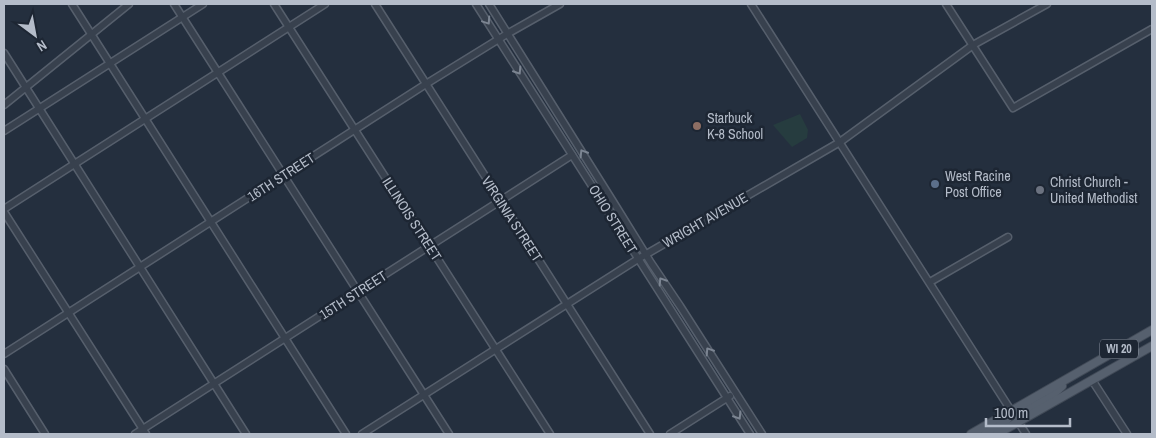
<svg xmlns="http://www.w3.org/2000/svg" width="1156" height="438" viewBox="0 0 1156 438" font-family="'Archivo Narrow',sans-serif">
  <rect width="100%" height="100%" fill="#242f3e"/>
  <path fill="#263c3f" d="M800,114l8,16 -1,8 -15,9 -19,-22z"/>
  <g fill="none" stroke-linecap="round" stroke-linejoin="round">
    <defs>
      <g id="minor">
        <path d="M72,4l274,430"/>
        <path d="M174,4l275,430"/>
        <path d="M274,4l276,430"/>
        <path d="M375,4l275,430"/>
        <path d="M476,4l274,430"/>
        <path d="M489,4l123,196 39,63 29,43 82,128"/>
        <path d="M751,4l275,430"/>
        <path d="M946,4l67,104 139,-79"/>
        <path d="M4,53l242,381"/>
        <path d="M4,105l125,-101"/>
        <path d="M4,131l199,-127"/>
        <path d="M4,209l321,-205"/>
        <path d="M4,212l142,222"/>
        <path d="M930,282l78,-45"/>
        <path d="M4,354l422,-270 81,-50 53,-30"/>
        <path d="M4,369l41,65"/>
        <path d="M1092,380l35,54"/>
        <path d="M135,434l437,-279"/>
        <path d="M362,434l276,-175 202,-117 133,-97 74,-41"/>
        <path d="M670,434l60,-38"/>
      </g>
      <g id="major">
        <path d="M1018,421l2,-7 29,-16 13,-12"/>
        <path d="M971,434l181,-104"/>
        <path d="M985,434c10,-6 25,-11 26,-24"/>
        <path d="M997,434l155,-88"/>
      </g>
    </defs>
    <use href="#minor" stroke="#565f6c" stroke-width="9"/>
    <use href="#major" stroke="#414a57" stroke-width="10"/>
    <use href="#minor" stroke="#38414e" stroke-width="6"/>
    <use href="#major" stroke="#56606e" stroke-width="8"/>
  </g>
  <defs><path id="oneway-chevron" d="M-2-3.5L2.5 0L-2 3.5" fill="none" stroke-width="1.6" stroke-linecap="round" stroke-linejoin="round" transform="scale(1.25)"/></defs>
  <g stroke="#7c8592">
    <use href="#oneway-chevron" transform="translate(487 21) rotate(56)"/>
    <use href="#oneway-chevron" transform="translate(518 71) rotate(57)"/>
    <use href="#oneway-chevron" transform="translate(583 153) rotate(-122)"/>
    <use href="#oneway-chevron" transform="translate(662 281) rotate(-123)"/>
    <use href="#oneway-chevron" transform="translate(709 351) rotate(-123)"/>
    <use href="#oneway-chevron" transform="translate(738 416) rotate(58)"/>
  </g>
  <circle fill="#8d6e63" stroke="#1d2633" stroke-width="2" cx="697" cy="126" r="5"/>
  <circle fill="#5c6f8a" stroke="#1d2633" stroke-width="2" cx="935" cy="184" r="5"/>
  <circle fill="#6b7280" stroke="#1d2633" stroke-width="2" cx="1040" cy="190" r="5"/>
  <g text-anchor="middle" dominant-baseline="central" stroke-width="5" stroke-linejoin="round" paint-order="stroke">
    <rect fill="#1d2633" stroke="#878f9c" stroke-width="1" x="1100" y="339.5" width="38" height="19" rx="4"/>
    <g font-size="12" font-weight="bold" fill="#b4bcc9">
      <text x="1119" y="349">WI 20</text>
    </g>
    <g font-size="14" fill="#b4bcc9" stroke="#1d2633" text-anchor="start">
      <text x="707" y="118">Starbuck<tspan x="707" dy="16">K-8 School</tspan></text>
      <text x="945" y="176">West Racine<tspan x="945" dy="16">Post Office</tspan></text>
      <text x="1050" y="182">Christ Church -<tspan x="1050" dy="16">United Methodist</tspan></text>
    </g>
    <g font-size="14" fill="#b4bcc9" stroke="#1d2633">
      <text transform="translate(281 177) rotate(-33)">16TH STREET</text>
      <text transform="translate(412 219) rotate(57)">ILLINOIS STREET</text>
      <text transform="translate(512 219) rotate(57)">VIRGINIA STREET</text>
      <text transform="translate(613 219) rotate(58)">OHIO STREET</text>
      <text transform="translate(705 220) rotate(-30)">WRIGHT AVENUE</text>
      <text transform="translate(353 295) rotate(-33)">15TH STREET</text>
    </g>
  </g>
  <rect width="1156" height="438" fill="none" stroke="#b4bcc9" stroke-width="10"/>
  <g transform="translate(35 35) rotate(148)" stroke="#1d2633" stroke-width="4" paint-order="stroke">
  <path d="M0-4L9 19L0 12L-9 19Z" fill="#b4bcc9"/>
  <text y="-8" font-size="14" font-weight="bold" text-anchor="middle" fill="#b4bcc9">N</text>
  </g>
  <path d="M986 418v8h84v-8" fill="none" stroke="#b4bcc9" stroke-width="2.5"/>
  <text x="994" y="418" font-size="15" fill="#b4bcc9" stroke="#1d2633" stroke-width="4" paint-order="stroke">100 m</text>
</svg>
